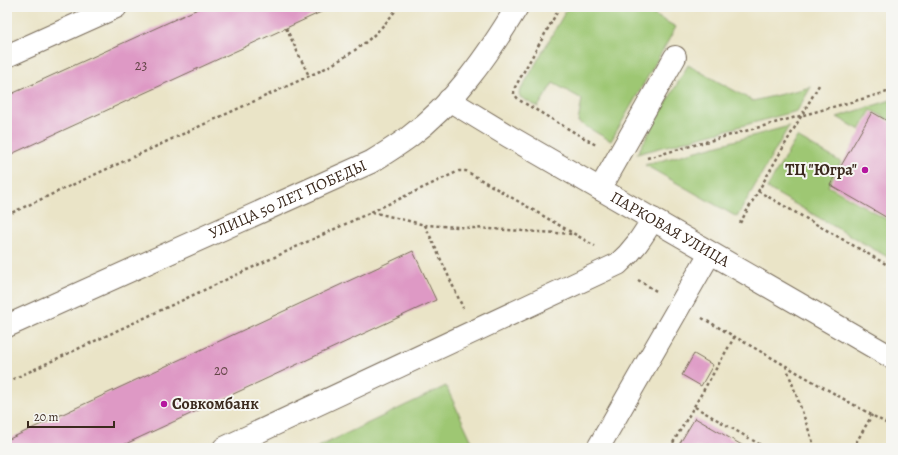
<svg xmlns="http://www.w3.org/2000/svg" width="898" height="455" viewBox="0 0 898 455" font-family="Alegreya,serif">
  <rect width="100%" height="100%" fill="#f6f6f2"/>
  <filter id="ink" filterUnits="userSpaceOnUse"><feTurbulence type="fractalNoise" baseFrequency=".025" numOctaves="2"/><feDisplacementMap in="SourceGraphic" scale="8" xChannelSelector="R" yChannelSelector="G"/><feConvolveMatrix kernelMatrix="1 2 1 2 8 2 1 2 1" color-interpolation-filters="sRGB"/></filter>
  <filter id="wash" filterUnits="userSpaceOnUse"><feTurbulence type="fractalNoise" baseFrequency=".012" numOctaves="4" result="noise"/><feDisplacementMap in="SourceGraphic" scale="16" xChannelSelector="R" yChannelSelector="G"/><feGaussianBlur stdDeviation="0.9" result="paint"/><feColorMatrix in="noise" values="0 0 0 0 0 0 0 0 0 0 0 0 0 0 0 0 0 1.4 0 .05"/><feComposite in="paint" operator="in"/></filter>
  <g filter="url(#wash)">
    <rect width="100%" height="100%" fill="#eae4c7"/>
    <g fill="#9ec773" stroke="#6c7848">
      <path d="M568,7h72l36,20 -65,114 -33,-19 4,-23 -29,-16 -15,24 -18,-10 -1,-4z"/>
      <path d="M688,65l65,36 58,-14 -14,24 -160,43z"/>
      <path d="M891,100v21l-20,-11 -11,20 -23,-13z"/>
      <path d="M789,126l-52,91 -92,-52z"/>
      <path d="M797,137l44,25 -13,24 63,36v37l-124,-71z"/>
      <path d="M446,386l29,62h-159z"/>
    </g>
    <g id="blocks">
      <g fill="#de99c5">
        <path d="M202,7h130l-325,149v-60z"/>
        <path d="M872,112l19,11v97l-61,-35z"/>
        <path d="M413,251l23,49 -319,148h-110v-8z"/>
        <path d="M694,354l19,11 -12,21 -19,-11z"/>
        <path d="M695,418l52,30h-70z"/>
      </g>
    </g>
  </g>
  <g filter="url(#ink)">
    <use href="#blocks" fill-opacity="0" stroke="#786b59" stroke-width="1"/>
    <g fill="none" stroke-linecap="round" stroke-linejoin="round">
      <defs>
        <g id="minor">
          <path d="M7,56l109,-49"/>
          <path id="s1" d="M449,100l61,37 381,220"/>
          <path d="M600,189l75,-132"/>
          <path id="s2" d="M7,326l364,-164c13,-8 26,-16 38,-25 46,-34 79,-82 108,-130"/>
          <path d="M224,448l394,-184c16,-14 24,-27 35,-45"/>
          <path d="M598,448l112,-195"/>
        </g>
      </defs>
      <use href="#minor" stroke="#786b59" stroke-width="24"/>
      <g stroke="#786b59" stroke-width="2.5" stroke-dasharray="3 3" stroke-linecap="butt">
        <path d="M560,7l-46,82v5l5,6 77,45"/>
        <path d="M286,28l23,48"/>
        <path d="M647,158l244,-67"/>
        <path d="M758,191l133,76"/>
        <path d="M372,212l53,13 148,9"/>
        <path d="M7,215l315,-145c33,-18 54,-32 76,-63"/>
        <path d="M740,223l79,-138"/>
        <path d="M425,225l38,83"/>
        <path d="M638,280l20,12"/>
        <path d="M702,318l189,108"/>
        <path d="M786,366l29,82"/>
        <path d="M7,382l452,-211h7l129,75"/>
        <path d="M695,407l71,41"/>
        <path d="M670,448l65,-112"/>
        <path d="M853,448l19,-33"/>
      </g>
      <use href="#minor" stroke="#fff" stroke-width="22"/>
    </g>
  </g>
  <g fill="#b5179e" stroke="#f6f6f2" stroke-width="1.5">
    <circle cx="865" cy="170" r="4"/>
    <circle cx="164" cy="404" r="4"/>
  </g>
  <g text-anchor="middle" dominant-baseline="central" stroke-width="4" stroke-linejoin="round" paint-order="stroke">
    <g font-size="14" fill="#644648">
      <text x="141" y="65">23</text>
      <text x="221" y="370">20</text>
    </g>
    <g font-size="16" font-weight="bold" fill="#3b2a1e" stroke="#f6f6f2" text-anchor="end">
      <text x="857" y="170">ТЦ "Югра"</text>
      <text x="172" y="404" text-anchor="start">Совкомбанк</text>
    </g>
    <g font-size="16" fill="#3b2a1e" stroke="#f6f6f2">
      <text stroke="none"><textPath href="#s2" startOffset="308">УЛИЦА 50 ЛЕТ ПОБЕДЫ</textPath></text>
      <text stroke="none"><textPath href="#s1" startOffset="256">ПАРКОВАЯ УЛИЦА</textPath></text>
    </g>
  </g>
  <rect width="898" height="455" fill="none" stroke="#f6f6f2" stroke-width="24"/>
  <path d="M28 421v6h86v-6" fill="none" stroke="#3b2a1e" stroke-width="2"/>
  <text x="34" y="421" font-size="12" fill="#3b2a1e" stroke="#f6f6f2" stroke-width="3" paint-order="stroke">20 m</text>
</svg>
